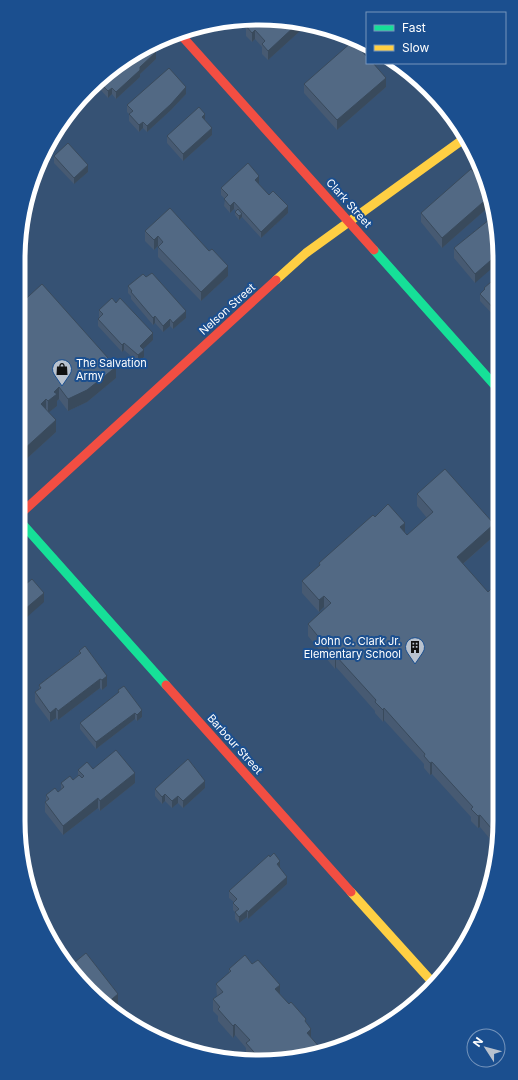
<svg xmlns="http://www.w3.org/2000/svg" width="518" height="1080" viewBox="0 0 518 1080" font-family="Inter,sans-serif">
  <rect width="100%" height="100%" fill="#365274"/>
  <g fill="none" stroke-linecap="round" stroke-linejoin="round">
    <g stroke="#16e098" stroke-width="9">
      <path d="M374,250l124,139"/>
      <path d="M18,519l148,166"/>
    </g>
    <g stroke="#ffcf43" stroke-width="9">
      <path d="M276,280l30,-27 159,-115"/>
      <path d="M351,892l83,92"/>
    </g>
    <g stroke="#f24e42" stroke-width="9">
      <path d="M180,34l194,216"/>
      <path d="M18,516l258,-236"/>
      <path d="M166,685l185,207"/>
    </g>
  </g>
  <g fill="#475a72">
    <path d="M259,18l44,9 -3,2v2l-32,29 -6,-6v-7l-7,-8 -3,3 -6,-6v-7l-7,-7z"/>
    <path d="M151,47l5,12 -16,15v3l-24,22 -4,-5 -4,4 -9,-10v-6z"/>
    <path d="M304,84l82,3 -49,43 -33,-37z"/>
    <path d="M186,94l-15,16 -24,22 -4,-4 -4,4 -10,-11v-7l-2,-2v-7z"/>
    <path d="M205,120l7,15 -29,26 -16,-18v-7z"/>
    <path d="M54,156l34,16 -14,12 -20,-21z"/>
    <path d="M258,183l11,12 19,18 -27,25 -19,-21 -3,3 -4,-5v-3l1,-1 -2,-2 -4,4 -6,-7 1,-7 -4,-4v-7l38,-5z"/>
    <path d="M487,188l5,16 -50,44 -21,-26v-9z"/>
    <path d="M170,208l58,68 -27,25 -43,-44v-10l1,-1h-1l-4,4 -9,-9v-10z"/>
    <path d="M495,215l-20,68 -21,-25v-10z"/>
    <path d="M498,276v44l-18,-19v-7l4,-4v-2z"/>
    <path d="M128,286l58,32 -13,11 -3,-3 -7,6 -8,-9 -2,2 -22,-26v-3l-3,-3z"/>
    <path d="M18,306l98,72 -29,24 -19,9 -9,-12 -2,2v5l-8,6 7,20 -34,31 -4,-4z"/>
    <path d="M99,310l54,30 -10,9 1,8 -6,5 -14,-12 -2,2 -24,-26v-7l2,-2h-1z"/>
    <path d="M417,494l77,42 -31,28 37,257 -5,24 -15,-18 -2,1 -7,-7v-4l-39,-43 -2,1 -6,-7v-4l-40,-44 -1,2 -8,-9v-2l-39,-44 -1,2 -27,-33v-12l17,-15 -1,-2 -5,5 -17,-19v-12l17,-15v-3l56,-46 30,15 2,3 20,-17 -10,-12z"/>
    <path d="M79,651l28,35 -5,4 -2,-2 -42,32 -2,-2 -6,4 -15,-20v-10l4,-2v-5l40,-31z"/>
    <path d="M118,690l24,27 -5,4 -2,-2 -39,30 -16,-20v-6l38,-30z"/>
    <path d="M93,769l42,14 -35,28 -2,-3 -35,27 -18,-23v-10l1,-1v-6l12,-3 3,-3v-6l12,-3 5,-5v-5z"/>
    <path d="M205,788l-22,20 -5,-5 -6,5 -7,-7 -3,3 -7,-8v-7z"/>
    <path d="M280,868l7,16 -39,35 -1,-2 -8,6 -4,-4v-7l-2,-2v-7l1,-1 -5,-4v-7z"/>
    <path d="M252,964l28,29 10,67 -40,-1 -4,-4v-7l-11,-13 -2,3 -15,-17v-5l-5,-5v-12l4,-2 -1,-13 13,-11v-4z"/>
  </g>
  <g fill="#394a5c">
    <path d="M296,25l7,2 -3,2v2l-32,29v-9z"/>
    <path d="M255,30v9l-3,3v-9z"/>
    <path d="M156,52v7l-16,15v3l-24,22v-7l24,-25z"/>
    <path d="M386,78v9l-49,43v-10z"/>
    <path d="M186,87v7l-15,16 -24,22v-6z"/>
    <path d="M112,88v6l-4,4v-7z"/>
    <path d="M205,114v7l-3,-4z"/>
    <path d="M143,122v6l-4,4v-7z"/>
    <path d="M212,128v7l-29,26v-7z"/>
    <path d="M88,165v7l-14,12v-6z"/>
    <path d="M259,176v7l-4,3v-6z"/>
    <path d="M490,196l2,8 -50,44v-10z"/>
    <path d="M234,202v7l-4,4v-7z"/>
    <path d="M288,206v7l-27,25v-6z"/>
    <path d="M242,214v3l-3,3v-4z"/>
    <path d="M28,234v9l-8,7 2,-11z"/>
    <path d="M158,236v10l-4,4v-10z"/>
    <path d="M498,254v9l-23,20v-9z"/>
    <path d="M228,266v10l-27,25v-9z"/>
    <path d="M186,311v7l-13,11v-6z"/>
    <path d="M155,316v7l-2,2v-7z"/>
    <path d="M170,319v7l-7,6v-6z"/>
    <path d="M153,333v7l-13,12v-6z"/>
    <path d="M124,343v7l-2,2v-7z"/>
    <path d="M144,350v7l-6,5v-7z"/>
    <path d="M116,367v11l-29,24 -19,9v-12z"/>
    <path d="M59,387v12l-2,2v5l-9,7v-12l6,-9z"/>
    <path d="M46,399v12l-5,-7z"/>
    <path d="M56,420v12l-34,31v-12z"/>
    <path d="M405,523v12l-5,-8z"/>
    <path d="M494,524v12l-37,33v-12z"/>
    <path d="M44,593v9l-26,23v-10z"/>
    <path d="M324,596v11l-5,5v-12z"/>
    <path d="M336,656v11l-1,2v-12z"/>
    <path d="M107,676v10l-5,4v-10z"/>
    <path d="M100,679v9l-42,32v-9z"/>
    <path d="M56,708v10l-6,4v-9z"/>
    <path d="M384,708v12l-1,2v-12z"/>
    <path d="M142,710v7l-5,4v-6z"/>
    <path d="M135,713v6l-39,30v-7z"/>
    <path d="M432,762v12l-2,1v-12z"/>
    <path d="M135,773v10l-35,28v-10z"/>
    <path d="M205,781v7l-22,20v-7z"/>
    <path d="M165,794v7l-3,3v-7z"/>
    <path d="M178,796v7l-6,5v-7z"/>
    <path d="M98,798v10l-35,27v-9z"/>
    <path d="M480,815v12l-2,1v-12z"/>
    <path d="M280,861v7l-3,3v-7z"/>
    <path d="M287,877v7l-39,35v-7z"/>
    <path d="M247,910v7l-8,6v-6z"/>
    <path d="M280,985v12l-5,-8z"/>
    <path d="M118,994v10l-6,5 -6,-5z"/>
    <path d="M235,1024v11l-2,3v-12z"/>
    <path d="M311,1029v12l-4,-8z"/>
  </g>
  <g fill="#526984" stroke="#394a5c">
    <path d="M259,18l37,7 -28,26 -6,-7 3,-3 -10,-11 -3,3 -6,-7 3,-3 -2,-3z"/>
    <path d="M353,41l14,16v6h6l13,15 -49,42 -33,-36z"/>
    <path d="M151,47l5,5 -16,15v3l-24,22 -4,-4 -4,3 -9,-9z"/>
    <path d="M169,68l17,19 -15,17 -24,22 -4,-4 -4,3 -10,-11 4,-3 -6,-6z"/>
    <path d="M199,107l6,7 -3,3 10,11 -29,26 -16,-18z"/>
    <path d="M68,143l20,22 -14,13 -20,-22z"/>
    <path d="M248,163l11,13 -4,4 14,15 4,-4 15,15 -27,26 -27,-30 -4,4 -6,-7 4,-4 -7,-7z"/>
    <path d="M471,169l16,19 3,8 -48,42 -21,-25z"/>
    <path d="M170,208l39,43 3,-2 16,17 -27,26 -43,-45 5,-5 -5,-6 -4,4 -9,-9z"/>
    <path d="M238,209l4,5 -3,2 -4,-4z"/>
    <path d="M495,215l3,12v27l-23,20 -21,-26z"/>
    <path d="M24,228l4,6 -6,5z"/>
    <path d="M152,273l34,38 -13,12 -3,-4 -7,7 -8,-10 -2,2 -22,-26 1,-1 -4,-5 15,-12 3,3z"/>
    <path d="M498,276v37l-18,-19 5,-5 -1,-1z"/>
    <path d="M42,284l74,83 -29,23 -19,9 -9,-12 -5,5 3,2 -9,7 -2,-2 -5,5 15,16 -34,31 -4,-4v-141z"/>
    <path d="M112,298l4,5 4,-5 33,35 -13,13 4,4 -6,5 -14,-12 -2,2 -24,-26 5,-5 -4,-4z"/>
    <path d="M445,469l49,55 -37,33 31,35 10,-10 1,2 1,237 -3,14 -17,-20 -2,1 -7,-7 2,-2 -41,-45 -2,1 -6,-7 1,-2 -41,-46 -1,2 -8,-8 1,-2 -40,-44 -1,1 -27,-33 23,-21 -7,-7 -5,4 -17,-19 18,-16 -1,-2 54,-48 2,2 13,-13 17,19 -5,4 7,8 26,-23 -16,-18z"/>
    <path d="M18,569l4,5 -1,1 6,7 -1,2 6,-5 12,14 -26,22z"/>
    <path d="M85,646l22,30 -5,4 -2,-1 -42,32 -2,-3 -6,5 -15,-21 6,-4 -2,-3 42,-32 -2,-2z"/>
    <path d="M124,686l18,24 -5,5 -2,-2 -39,29 -16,-19 39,-31 -1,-2z"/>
    <path d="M116,750l19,23 -35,28 -2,-3 -35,28 -18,-24 4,-3 -3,-4 9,-7 3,4 6,-5 -3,-4 9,-7 3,4 6,-5 3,3 2,-2 -6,-6 9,-8 6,7z"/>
    <path d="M188,759l17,22 -22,20 -5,-5 -6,5 -7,-7 -3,3 -7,-8z"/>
    <path d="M274,853l6,8 -3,3 10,13 -39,35 -1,-2 -8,7 -4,-5 4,-3 -6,-6 4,-4 -8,-8 40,-36 1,2z"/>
    <path d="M86,953l32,41 -12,10 -38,-36 -4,-8 5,7z"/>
    <path d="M245,955l7,9 6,-4 22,25 -5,4 14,15 2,-2 15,17 -1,2 6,8 -4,4 15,17 -32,10 -30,-1 -14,-16 4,-3 -15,-16 -2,2 -15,-17 2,-2 -7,-8 10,-7 -7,-8 15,-13 -2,-2z"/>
  </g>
  <defs>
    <symbol id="shop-pin" viewBox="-11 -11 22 30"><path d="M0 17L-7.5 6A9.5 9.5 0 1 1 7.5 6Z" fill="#b9c2ce" stroke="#1b4f8f"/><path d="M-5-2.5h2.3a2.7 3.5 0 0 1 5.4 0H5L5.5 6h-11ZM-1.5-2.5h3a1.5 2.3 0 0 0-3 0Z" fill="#111"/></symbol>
    <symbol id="building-pin" viewBox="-11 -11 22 30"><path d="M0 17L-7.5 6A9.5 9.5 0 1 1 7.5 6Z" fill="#b9c2ce" stroke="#1b4f8f"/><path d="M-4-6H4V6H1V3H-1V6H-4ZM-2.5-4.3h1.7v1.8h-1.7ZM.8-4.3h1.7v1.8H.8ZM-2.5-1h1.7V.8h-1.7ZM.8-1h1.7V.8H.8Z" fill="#111"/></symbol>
  </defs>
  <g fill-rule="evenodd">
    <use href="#shop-pin" x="51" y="358" width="22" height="30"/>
    <use href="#building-pin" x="404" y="636" width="22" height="30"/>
  </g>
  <g text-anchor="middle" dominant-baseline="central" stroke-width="4" stroke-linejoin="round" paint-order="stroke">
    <g font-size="11" fill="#fff" stroke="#1b4f8f">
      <text transform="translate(349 203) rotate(48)">Clark Street</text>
      <text transform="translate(227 309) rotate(-42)">Nelson Street</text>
      <text transform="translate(235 744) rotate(48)">Barbour Street</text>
    </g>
    <g font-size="11" fill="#fff" stroke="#1b4f8f" text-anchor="start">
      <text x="76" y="363">The Salvation<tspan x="76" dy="13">Army</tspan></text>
      <text x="401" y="641" text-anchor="end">John C. Clark Jr.<tspan x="401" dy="13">Elementary School</tspan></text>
    </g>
  </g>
  <path d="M0 0H518V1080H0ZM259 25H259A234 234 0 0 1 493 259V821A234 234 0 0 1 259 1055H259A234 234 0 0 1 25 821V259A234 234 0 0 1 259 25Z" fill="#1b4f8f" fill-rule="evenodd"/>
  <path fill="none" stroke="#fff" stroke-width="5" d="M259 25H259A234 234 0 0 1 493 259V821A234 234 0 0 1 259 1055H259A234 234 0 0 1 25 821V259A234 234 0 0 1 259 25Z"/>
  <rect x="366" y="12" width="140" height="52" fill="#1b4f8f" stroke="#7695bc"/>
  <rect x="374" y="25" width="20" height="6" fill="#16e098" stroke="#7695bc"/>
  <text x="402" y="32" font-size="12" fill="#ffffff">Fast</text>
  <rect x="374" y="45" width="20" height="6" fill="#ffcf43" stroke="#7695bc"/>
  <text x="402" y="52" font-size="12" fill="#ffffff">Slow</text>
  <g transform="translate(486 1048) rotate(306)"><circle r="19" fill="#1b4f8f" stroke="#7695bc"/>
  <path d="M0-3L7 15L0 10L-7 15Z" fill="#b9c2ce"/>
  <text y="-6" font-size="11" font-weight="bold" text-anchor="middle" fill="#ffffff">N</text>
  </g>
</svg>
